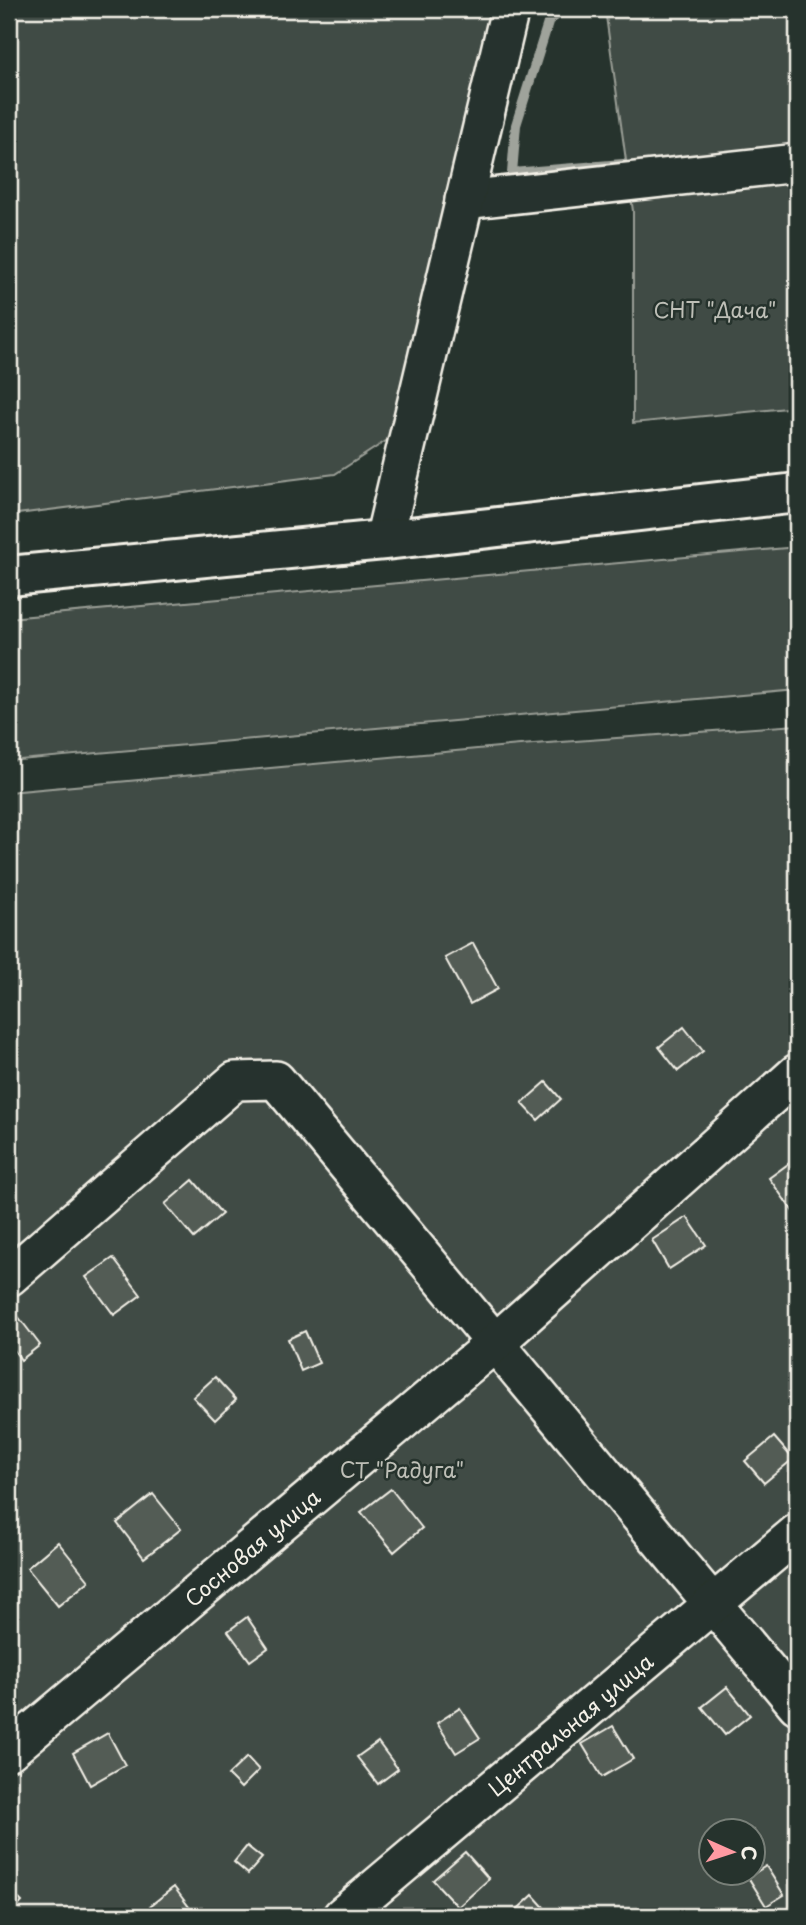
<svg xmlns="http://www.w3.org/2000/svg" width="806" height="1925" viewBox="0 0 806 1925" font-family="'Playpen Sans',sans-serif">
  <rect width="100%" height="100%" fill="#26332d"/>
  <filter id="ink" filterUnits="userSpaceOnUse"><feTurbulence type="fractalNoise" baseFrequency=".0143" numOctaves="2"/><feDisplacementMap in="SourceGraphic" scale="14" xChannelSelector="R" yChannelSelector="G"/><feConvolveMatrix kernelMatrix="1 2 1 2 8 2 1 2 1" color-interpolation-filters="sRGB"/></filter>
  <g filter="url(#ink)">
    <g fill="#414b45" stroke="#9a9e96" stroke-width="2" fill-rule="evenodd">
      <path d="M9,9h516l-93,402 -97,63 -326,41z"/>
      <path d="M605,9h192v398l-164,16v-212z"/>
      <path d="M797,547v143l-788,71v-143z"/>
      <path d="M797,725v1191h-788v-1124l511,-47zM712,1830h42v42h-42z"/>
    </g>
    <g fill="none" stroke-linecap="round" stroke-linejoin="round">
      <path stroke="#9fa39b" stroke-width="10" d="M566,9l-17,11 -33,105 -4,48 111,-9"/>
    </g>
    <g fill="#525c55" stroke="#f4f1e8" stroke-width="2">
      <path d="M473,943l25,46 -28,15 -25,-46z"/>
      <path d="M684,1027l19,24 -25,20 -19,-24z"/>
      <path d="M546,1082l15,17 -23,21 -16,-17z"/>
      <path d="M795,1159l2,51 -3,3 -25,-35z"/>
      <path d="M193,1180l29,34 -28,24 -29,-34z"/>
      <path d="M687,1217l19,28 -37,24 -17,-29z"/>
      <path d="M113,1258l28,37 -27,20 -28,-38z"/>
      <path d="M17,1315l23,30 -19,15 -12,-17v-22z"/>
      <path d="M305,1331l14,32 -18,8 -13,-32z"/>
      <path d="M215,1377l21,23 -21,20 -22,-23z"/>
      <path d="M797,1405v18l-8,-12z"/>
      <path d="M774,1437l19,22 -29,24 -19,-22z"/>
      <path d="M391,1489l31,39 -28,24 -33,-40z"/>
      <path d="M153,1494l28,35 -37,29 -27,-35z"/>
      <path d="M58,1542l31,39 -31,25 -31,-38z"/>
      <path d="M247,1617l21,31 -18,13 -22,-30z"/>
      <path d="M727,1687l23,28 -25,20 -23,-28z"/>
      <path d="M460,1708l20,30 -24,15 -19,-30z"/>
      <path d="M613,1726l20,33 -31,18 -20,-33z"/>
      <path d="M108,1733l17,32 -35,20 -17,-32z"/>
      <path d="M378,1742l20,27 -20,15 -21,-27z"/>
      <path d="M247,1757l12,13 -18,18 -13,-13z"/>
      <path d="M247,1846l15,12 -14,16 -14,-12z"/>
      <path d="M465,1852l24,27 -31,28 -25,-27z"/>
      <path d="M766,1866l18,29 -18,11 -18,-29z"/>
      <path d="M174,1887l21,28 -1,1h-36l-8,-10z"/>
      <path d="M9,1889l13,13 -13,14z"/>
      <path d="M533,1895l19,21h-42z"/>
    </g>
    <g fill="none" stroke-linecap="round" stroke-linejoin="round">
      <defs>
        <g id="minor">
          <path d="M464,200l333,-37"/>
          <path d="M384,540l126,-531"/>
          <path d="M9,1277l226,-196 41,-1 521,625"/>
          <path id="s1" d="M9,1751l486,-408 302,-270"/>
          <path id="s2" d="M342,1916l455,-383"/>
        </g>
        <path id="secondary" d="M9,576l375,-36 413,-47"/>
      </defs>
      <use href="#minor" stroke="#f4f1e8" stroke-width="42"/>
      <use href="#secondary" stroke="#f4f1e8" stroke-width="44"/>
      <use href="#minor" stroke="#26332d" stroke-width="37"/>
      <use href="#secondary" stroke="#26332d" stroke-width="38"/>
    </g>
  </g>
  <g text-anchor="middle" dominant-baseline="central" stroke-width="5" stroke-linejoin="round" paint-order="stroke">
    <g font-size="21" fill="#bebfb7" stroke="#26332d">
      <text x="715" y="309">СНТ "Дача"</text>
      <text x="402" y="1469">СТ "Радуга"</text>
    </g>
    <g font-size="21" fill="#f4f1e8" stroke="#26332d">
      <text stroke="none"><textPath href="#s1" startOffset="317">Сосновая улица</textPath></text>
      <text stroke="none"><textPath href="#s2" startOffset="298">Центральная улица</textPath></text>
    </g>
  </g>
  <rect width="806" height="1925" fill="none" stroke="#26332d" stroke-width="35"/>
  <rect x="18" y="18" width="771" height="1890" fill="none" stroke="#f4f1e8" stroke-width="2.5" filter="url(#ink)"/>
  <g transform="translate(732 1852) rotate(93)"><circle r="33" fill="#26332d" stroke="#787f78" stroke-width="2"/>
  <path d="M0-5L12 26L0 18L-12 26Z" fill="#ff9aa2"/>
  <text y="-10" font-size="19" font-weight="bold" text-anchor="middle" fill="#f4f1e8">С</text>
  </g>
</svg>
